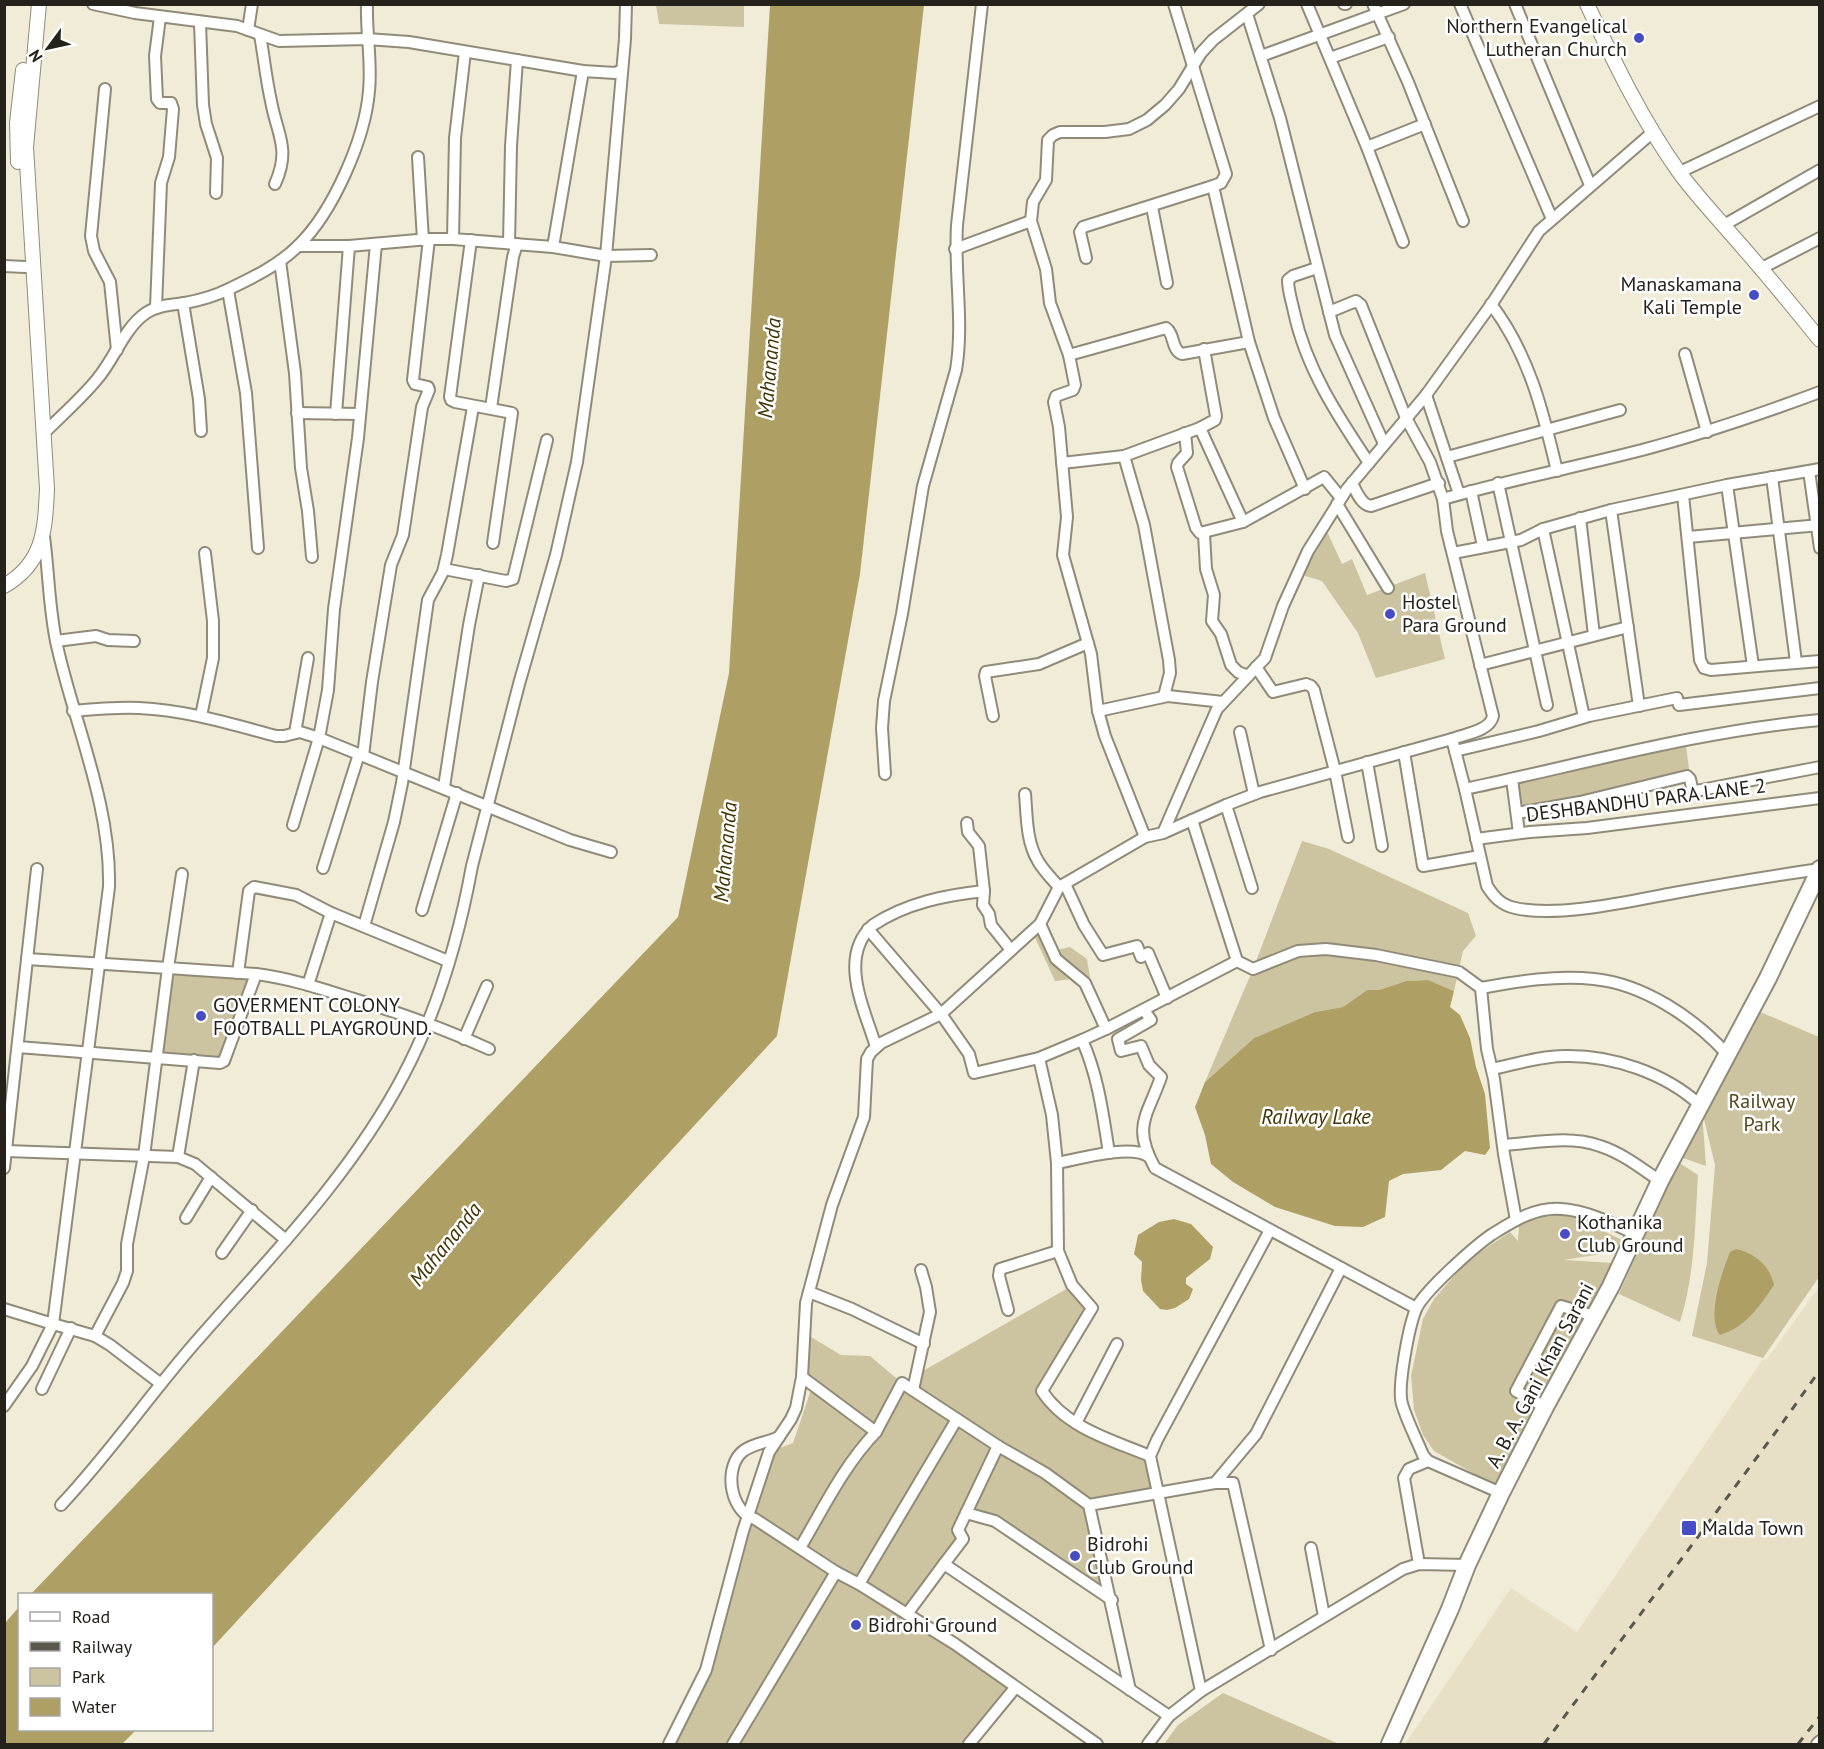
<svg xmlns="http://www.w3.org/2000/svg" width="1824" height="1749" viewBox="0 0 1824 1749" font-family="'PT Sans',sans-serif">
  <rect width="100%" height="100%" fill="#f1ecd8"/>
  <path fill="#e7e0c6" d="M1819,1287v457h-414l106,-156 66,44 184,-270 2,-3 3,1z"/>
  <g fill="#ccc4a0">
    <path d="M656,5h88v22l-85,-3z"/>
    <path d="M1324,525l18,39 10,-5 15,36 58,-22 20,86 -69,19 -18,-45 -36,-52 -20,-6z"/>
    <path d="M1685,739l5,37 -173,36 -4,-32z"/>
    <path d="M1302,841l27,8 139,64 8,23 -13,15 -9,40 -26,-11 -22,1 -27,9h-12l-24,17 -28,5 -61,26 -49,44 48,-113z"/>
    <path d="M1040,924l17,26 13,-3 17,12 3,18 -35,4 -23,-50z"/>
    <path d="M171,970l82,6 -33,84 -62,-4z"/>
    <path d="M1751,1008l68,29v240l-56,81 -71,-22 15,-73 8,-98 -13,-54 4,55 -32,-11z"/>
    <path d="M1678,1162l20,13c-3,50 -3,99 -18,147l-61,-28z"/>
    <path d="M1561,1214l16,4 45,22 -8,12 -50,8 50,3 -115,225 -65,-37 -11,-16 -9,-25 -3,-34 12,-57 11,-20 26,-30 20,-17 30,-20 8,9 1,-15 19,-9z"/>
    <path d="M1068,1288l24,20 -47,88c21,32 71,46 105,60l7,33 -68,16 18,87 -112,-71 -29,-8 -8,17 5,9 -56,75 -48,-30 100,-163 -2,-2 -99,162 -108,-63 263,166 -50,60h-294l37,-74 42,-153 21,-65 24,-9 20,-59 47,35 -51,-43 -3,-42 35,21 29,1 32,27z"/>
    <path d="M1223,1693l116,51h-175l14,-19z"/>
  </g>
  <g fill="#aea065">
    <path d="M770,5h154l-64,569 -83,462 -565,612v-54h-181l647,-677 51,-244z"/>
    <path d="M1428,980l26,11 -4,16 10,8 10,23 6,29 9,27 5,54 -5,7 -20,-4 -24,19 -38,4 -14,7 -4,36 -22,10 -28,-1 -60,-19 -42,-25 -22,-18 -6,-29 -10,-28 10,-25 49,-44 61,-26 28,-5 24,-17h12l27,-9z"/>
    <path d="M1174,1219l17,5 22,23 -3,12 -24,19v6l7,5 -4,10 -14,9 -8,2 -7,-1 -17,-18 -2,-11 1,-18 -8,-8 4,-19 21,-13z"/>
    <path d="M1736,1249c19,4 34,17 38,36 -15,22 -28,42 -54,50 -14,-18 2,-63 10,-83z"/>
    <path d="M19,1607l1,123h116l-14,14h-117v-121z"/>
  </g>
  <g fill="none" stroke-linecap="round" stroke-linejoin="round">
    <defs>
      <g id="minor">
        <path d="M93,4l42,9 102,13 42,15 88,-2 42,3 174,29 32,2 7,-3"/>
        <path d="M1174,4l52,170 -5,9 -8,3"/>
        <path d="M1307,4l60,143 36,95"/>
        <path d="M1344,4h2"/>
        <path d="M1373,4l35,78 55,139"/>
        <path d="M1460,4l92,215"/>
        <path d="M1515,4l75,181"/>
        <path d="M1247,14l33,104 55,217 49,109"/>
        <path d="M200,23l3,82 3,19 11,34 -1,35"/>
        <path d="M248,30l4,-26"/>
        <path d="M260,35c4,22 6,44 11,66 6,34 20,47 4,83"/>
        <path d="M1261,56l143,-52"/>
        <path d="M1330,58l59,-21"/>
        <path d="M105,89l-14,147 3,15 16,31 7,68"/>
        <path d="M1367,147l58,-23"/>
        <path d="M418,157l5,83"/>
        <path d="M1680,172l140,-66"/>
        <path d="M1152,207l15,76"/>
        <path d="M1724,225l96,-55"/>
        <path d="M453,239l2,-101 10,-86"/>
        <path d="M471,240l-21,157 1,3 4,2 57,11 -19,130"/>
        <path d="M509,243l2,-97 6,-86"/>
        <path d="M298,246h51l80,-7h24l100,8 53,9 45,-1"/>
        <path d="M553,247l30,-176"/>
        <path d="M955,249l76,-28"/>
        <path d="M1086,258l-6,-26 3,-5 130,-41 36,156 25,76 31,71"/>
        <path d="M280,261l15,112 6,95 7,43 4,46"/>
        <path d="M4,266l21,1"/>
        <path d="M1317,268l-24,8 -5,4c0,11 4,22 6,32 12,56 43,103 75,151"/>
        <path d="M1760,269l60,-31"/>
        <path d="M228,290l18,103 12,155"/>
        <path d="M183,303l16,96 2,32"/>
        <path d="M1491,304c38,50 52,107 66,167"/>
        <path d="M156,307l5,-124 8,-26 4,-48 -2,-6h-11l-3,-4 -2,-43 5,-39"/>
        <path d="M1329,312l27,-11 5,4 45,113 24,44 13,37c66,-19 133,-32 199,-49 60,-16 119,-36 178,-58"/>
        <path d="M1685,354l22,78"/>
        <path d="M1069,355l97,-27c9,6 5,22 16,26l67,-12"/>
        <path d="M1426,395l33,99"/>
        <path d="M491,408l22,-151 4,-13"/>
        <path d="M297,413l63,1"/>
        <path d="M336,414l13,-168"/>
        <path d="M1200,428l15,-8 1,-4 -12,-67"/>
        <path d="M44,433c18,-18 38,-35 54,-55 17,-20 26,-50 48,-65 12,-8 26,-8 39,-10 16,-3 30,-7 44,-14 23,-11 50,-24 69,-43 35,-34 67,-107 71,-155 3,-29 -3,-58 -2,-87"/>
        <path d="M1185,433l2,20 -9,10 -1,4 19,61 4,5 43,-11 81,-45 17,21"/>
        <path d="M1124,456l20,69 25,135 1,13 -6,23"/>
        <path d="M1447,457l173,-47"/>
        <path d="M1062,463l62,-7 76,-28 43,94"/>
        <path d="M1809,471l11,77"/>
        <path d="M1772,477l24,185"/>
        <path d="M1352,483c4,8 9,22 19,23l68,-23"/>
        <path d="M1498,483l49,222"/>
        <path d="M1727,485l26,181"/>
        <path d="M1471,491l12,55"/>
        <path d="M1683,495l17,165 4,8 7,2 109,-9"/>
        <path d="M1443,499l4,32 46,185c-3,15 -28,18 -41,23"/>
        <path d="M1337,504l51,84"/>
        <path d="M1611,510l28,196"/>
        <path d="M1580,518l14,117"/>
        <path d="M1543,529l41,188"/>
        <path d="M1204,534l2,35 8,26 -2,26 9,13 10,31 7,7 10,4"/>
        <path d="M1688,537l132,-12"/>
        <path d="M1453,553l68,-13 22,-11 68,-19 116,-25 93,-16"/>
        <path d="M444,569l62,12 7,-2 34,-139"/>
        <path d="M56,641l40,-5 12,4 26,1"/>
        <path d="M1480,665l148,-38"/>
        <path d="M1256,667l17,25 33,-8 5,2 3,4 21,81 13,66"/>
        <path d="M73,711c22,-2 44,-4 66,-3 47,2 92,16 137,28h8l16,-4 19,6 251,102 41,12"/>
        <path d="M1098,711l70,-15 55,6"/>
        <path d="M201,716l12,-58v-37l-8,-68"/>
        <path d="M993,716l-8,-40 1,-4 53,-8 49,-21"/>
        <path d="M1240,732l14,62"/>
        <path d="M295,733l13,-75"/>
        <path d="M1455,751l84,-20 50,-15 88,-18 2,7 141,-17"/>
        <path d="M1404,752l19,114 57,-10"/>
        <path d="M363,756l9,-74 19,-117 12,-30 19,-128 7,-17 -1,-3 -13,-3 -2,-4 16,-141"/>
        <path d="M1367,762l15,84"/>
        <path d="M885,774l-3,-46 2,-27 18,-87 21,-128 33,-116c8,-48 -2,-96 1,-145l25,-221"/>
        <path d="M1512,779l7,54"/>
        <path d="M444,787l25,-162 10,-50"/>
        <path d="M1465,789l22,97c7,11 14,19 28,22 43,10 115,-7 159,-15 49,-9 97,-17 146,-24"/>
        <path d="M1025,794c2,22 1,47 13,67 5,9 14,18 21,26"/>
        <path d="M1226,805l26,83"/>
        <path d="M1517,813l63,-11 107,-26 3,3 2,9 4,3 124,-24"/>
        <path d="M1192,820l45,141 16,8 45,-18 28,-2 50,6 83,17 22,16 6,61 7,30 10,75 12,66"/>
        <path d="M967,823l1,9 11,14 5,45"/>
        <path d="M293,825l26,-87 9,-48 6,-81 24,-171 18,-194"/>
        <path d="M1163,833l63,-28 34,-13 192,-53 13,50c118,-25 234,-58 355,-69"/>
        <path d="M1145,837l-40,-101 -7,-25 -7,-57 -28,-99 4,-38 -8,-90 -5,-25 2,-6 17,-6 2,-5 -6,-30 -19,-52 -4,-34 -15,-48 2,-19 13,-22 2,-40 5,-5 7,-3h45l24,-3 18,-9 18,-15 14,-16 22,-36 12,-13 46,-36"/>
        <path d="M1476,839l54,-7 57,-4 233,-30"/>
        <path d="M323,868l36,-114"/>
        <path d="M1065,884l19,41 19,30 34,-9 4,11 7,-4 19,45"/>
        <path d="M422,910l35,-117"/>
        <path d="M1040,924l16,35 29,24 21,46"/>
        <path d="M364,926l30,-104 8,-39 26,-183 15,-28 4,-17 26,-148"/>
        <path d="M868,929l73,85 28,40 5,19 65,-15 43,-18 24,-11 131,-68"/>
        <path d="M238,973l11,-82 5,-4 42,8 35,18 117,48"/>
        <path d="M256,974c33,4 66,15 98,25 46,14 91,30 135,50"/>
        <path d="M308,985l23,-72"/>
        <path d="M1481,988c37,-7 76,-13 113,-9 50,5 100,39 133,75"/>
        <path d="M1144,1010l7,10 -33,19 3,12 20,-5 8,19 12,12c-14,40 -29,49 -6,91l261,140"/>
        <path d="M464,1039l23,-53"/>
        <path d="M1082,1040c16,35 21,75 27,113"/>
        <path d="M18,1047l202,16 4,-2 32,-87 -88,-6 14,-94"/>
        <path d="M876,1047c-11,-37 -39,-90 -3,-122 33,-22 73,-30 111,-34l-1,14 6,9 2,11 20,25"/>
        <path d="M1039,1058l13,57 5,48 1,88 14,34 20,23 -50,83c24,37 70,49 108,65"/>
        <path d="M1492,1069c24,-5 49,-13 73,-13 47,-1 100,17 135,49"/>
        <path d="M1503,1145c31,-2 67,-10 97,1 22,7 41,22 60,35"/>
        <path d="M6,1151l172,6 17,7 91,76"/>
        <path d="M178,1157l16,-97"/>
        <path d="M1057,1163c22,-4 73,-19 91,-7"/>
        <path d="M4,1168l33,-299"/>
        <path d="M186,1218l25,-41"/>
        <path d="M222,1253l30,-43"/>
        <path d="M809,1292l43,17 72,35"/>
        <path d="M4,1309l49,15 56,-437c2,-81 -33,-159 -51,-237 -9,-35 -9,-77 -14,-113"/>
        <path d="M1008,1310l-9,-34 1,-7 58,-18"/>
        <path d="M95,1336l15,9 51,39"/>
        <path d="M802,1377l74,55 26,-49 96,63"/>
        <path d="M42,1389l29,-61"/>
        <path d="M913,1390l17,-78 -4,-25 -5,-17"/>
        <path d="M4,1406l28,-40 21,-42 42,12 28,-53 4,-12v-27l17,-88 24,-188 -141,-9"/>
        <path d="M1545,1407l-29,-16 45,-85 33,10"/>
        <path d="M1076,1423l41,-79"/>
        <path d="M779,1437c-12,6 -30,7 -39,17 -16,18 -9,58 15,65l81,53 23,12 96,60 142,100"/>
        <path d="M1215,1483h18l38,167"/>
        <path d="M1501,1493l-73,-32 -5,-6c-7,-17 -16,-34 -21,-51 -5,-17 7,-78 14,-95 8,-18 58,-62 75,-74 21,-13 45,-29 71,-26 26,2 51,15 74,25"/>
        <path d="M61,1505c48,-51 87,-108 133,-161 74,-85 156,-167 209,-268 34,-64 56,-139 69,-210l47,-182 37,-129 21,-93 29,-206 19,-217 1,-35"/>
        <path d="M1089,1505l41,185"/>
        <path d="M966,1513l29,8 117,79"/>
        <path d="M800,1548c23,-39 44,-83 76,-116"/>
        <path d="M1311,1548l13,68"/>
        <path d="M944,1564l19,-25 -5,-9 40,-84 47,27 44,32 126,-22 41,-49 85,-166"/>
        <path d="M1419,1564l-15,-86 5,-9 19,-8"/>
        <path d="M859,1584l98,-165"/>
        <path d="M907,1614l37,-50 225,152"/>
        <path d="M1201,1691l-51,-235 7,-16 113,-210"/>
        <path d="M669,1744l37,-74 37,-139 26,-79 22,-33 5,-11 6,-31 4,-74 26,-98 32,-88 3,-58 4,-7 10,-9 60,-29 99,-90 19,-37 86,-50 18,-4 54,-124 48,-51 18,-52 25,-55 39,-62 79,-94 67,-93 46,-71 114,-99"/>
        <path d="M733,1744l103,-172"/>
        <path d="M969,1744l46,-56"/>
        <path d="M1148,1744l21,-28 32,-25 202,-122 16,-5 48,1"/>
        <path d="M1817,1744l3,-3"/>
      </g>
      <g id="secondary">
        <path d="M1587,4c27,58 55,116 92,168 16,22 35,42 53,63 30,34 59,69 88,105"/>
        <path d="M18,162l-1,-39 6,-53"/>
        <path d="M4,586c40,-23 41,-56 43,-97l-21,-342 13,-143"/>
      </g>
      <path id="primary" d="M1390,1744l60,-135 17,-44 34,-72 44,-86 66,-121 49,-105 108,-203 52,-109"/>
    </defs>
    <use href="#minor" stroke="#908b79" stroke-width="14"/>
    <use href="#secondary" stroke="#908b79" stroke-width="16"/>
    <use href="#primary" stroke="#908b79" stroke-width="20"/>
    <use href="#minor" stroke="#fff" stroke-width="10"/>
    <use href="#secondary" stroke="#fff" stroke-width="14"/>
    <use href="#primary" stroke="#fff" stroke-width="16"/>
    <g stroke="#5a584d" stroke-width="3" stroke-dasharray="8 8" stroke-linecap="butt">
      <path d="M1544,1744l234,-315 42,-59"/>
      <path d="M1798,1744l22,-28"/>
    </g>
  </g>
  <g fill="#484cc2" stroke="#fff" stroke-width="2">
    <circle cx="1639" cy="38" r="6"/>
    <circle cx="1754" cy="295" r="6"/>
    <circle cx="1390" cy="614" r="6"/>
    <circle cx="201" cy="1016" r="6"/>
    <circle cx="1565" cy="1234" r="6"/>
    <rect x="1681" y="1520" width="16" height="16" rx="3"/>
    <circle cx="1075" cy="1556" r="6"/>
    <circle cx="856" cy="1625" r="6"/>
  </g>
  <g text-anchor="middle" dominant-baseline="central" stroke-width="5" stroke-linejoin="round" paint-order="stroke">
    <g font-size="20" fill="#24221b" stroke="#fff" text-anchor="start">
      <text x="1627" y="26" text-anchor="end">Northern Evangelical<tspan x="1627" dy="23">Lutheran Church</tspan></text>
      <text x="1742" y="284" text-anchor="end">Manaskamana<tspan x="1742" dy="23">Kali Temple</tspan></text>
      <text x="1402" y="602">Hostel<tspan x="1402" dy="23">Para Ground</tspan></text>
      <text x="213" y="1005">GOVERMENT COLONY<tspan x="213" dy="23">FOOTBALL PLAYGROUND.</tspan></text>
      <text x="1577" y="1222">Kothanika<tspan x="1577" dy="23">Club Ground</tspan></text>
      <text x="1702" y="1528">Malda Town</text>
      <text x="1087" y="1544">Bidrohi<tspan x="1087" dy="23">Club Ground</tspan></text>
      <text x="868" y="1625">Bidrohi Ground</text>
    </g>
    <g font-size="20" fill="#24221b" stroke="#fff">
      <text transform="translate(1646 800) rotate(-7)">DESHBANDHU PARA LANE 2</text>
      <text transform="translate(1540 1375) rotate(-62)">A. B. A. Gani Khan Sarani</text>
    </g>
    <g font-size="20" fill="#53481a" stroke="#fff">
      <text x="1762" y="1101">Railway<tspan x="1762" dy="23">Park</tspan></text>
    </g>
    <g font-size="21" font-style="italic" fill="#3f3402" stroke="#fff">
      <text transform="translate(769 368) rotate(-85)">Mahananda</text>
      <text transform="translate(725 852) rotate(-85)">Mahananda</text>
      <text x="1316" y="1116">Railway Lake</text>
      <text transform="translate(445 1244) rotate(-51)">Mahananda</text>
    </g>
  </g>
  <rect width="1824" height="1749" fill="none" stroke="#24221b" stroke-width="12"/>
  <rect x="18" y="1593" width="195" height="138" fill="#ffffff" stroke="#a7a7a4" stroke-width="1.5"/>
  <rect x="30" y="1612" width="30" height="9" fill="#ffffff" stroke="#a7a7a4" stroke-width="1.5"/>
  <text x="72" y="1623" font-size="18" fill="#24221b">Road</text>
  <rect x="30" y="1642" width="30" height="9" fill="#5a584d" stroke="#a7a7a4" stroke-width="1.5"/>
  <text x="72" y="1653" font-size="18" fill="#24221b">Railway</text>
  <rect x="30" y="1668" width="30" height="18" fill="#ccc4a0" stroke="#a7a7a4" stroke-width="1.5"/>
  <text x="72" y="1683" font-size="18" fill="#24221b">Park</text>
  <rect x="30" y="1698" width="30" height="18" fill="#aea065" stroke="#a7a7a4" stroke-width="1.5"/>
  <text x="72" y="1713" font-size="18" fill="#24221b">Water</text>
  <g transform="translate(48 48) rotate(237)" stroke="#ffffff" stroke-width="4.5" paint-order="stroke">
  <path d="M0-4.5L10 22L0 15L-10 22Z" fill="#24221b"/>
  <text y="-9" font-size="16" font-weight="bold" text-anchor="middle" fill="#24221b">N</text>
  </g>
</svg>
